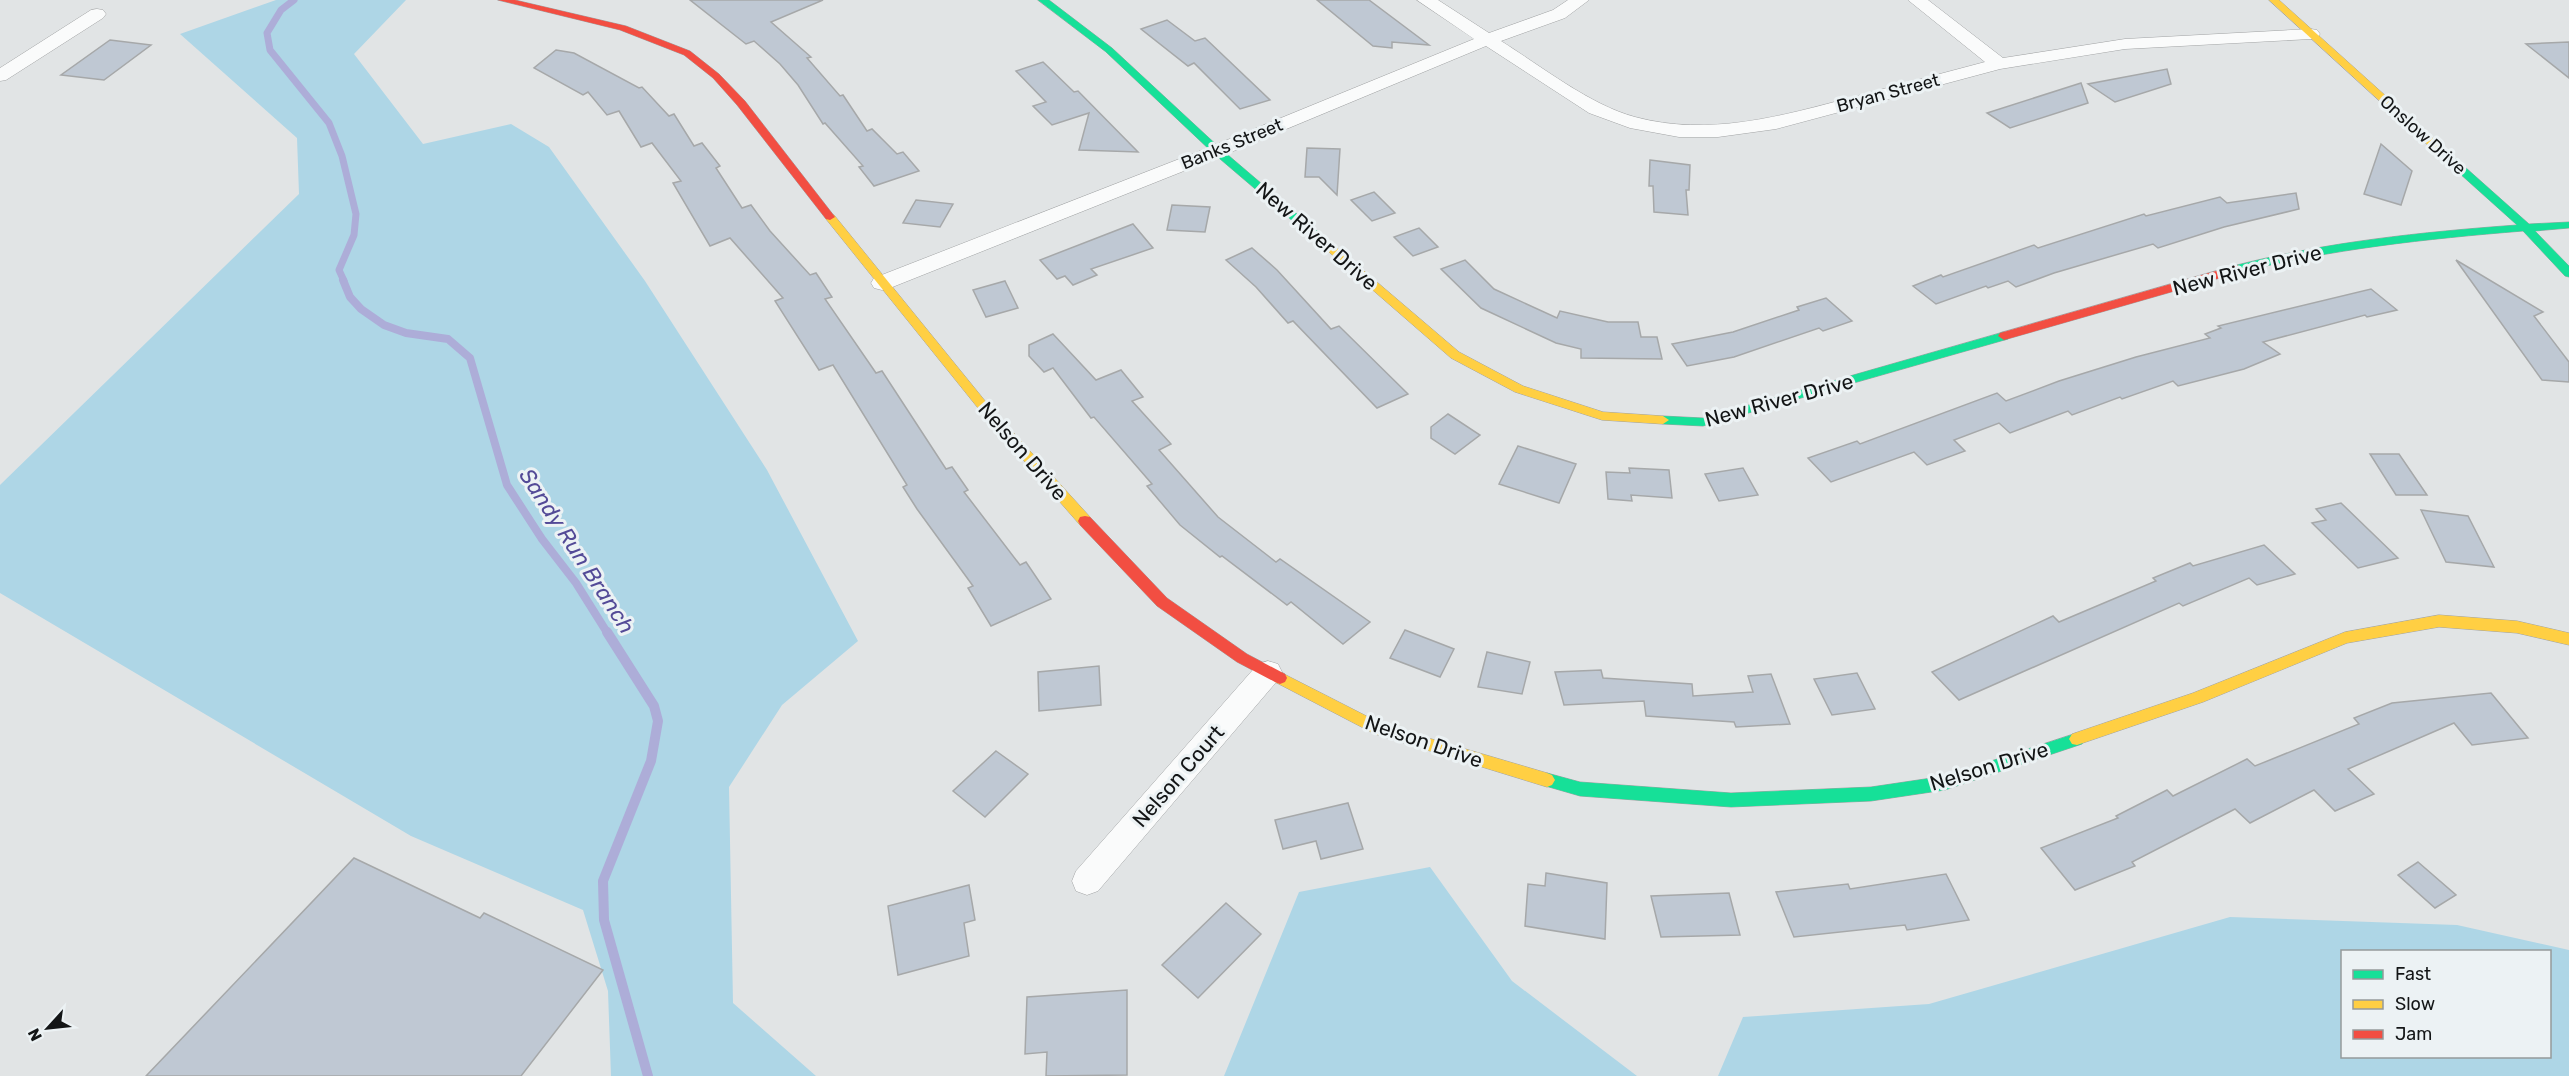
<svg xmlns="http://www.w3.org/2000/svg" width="2569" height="1076" viewBox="0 0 2569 1076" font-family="Rubik,sans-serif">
  <rect width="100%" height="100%" fill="#e1e4e5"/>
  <g fill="#aed6e6" fill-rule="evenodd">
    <path d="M276,0h130l-52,54 69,90 88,-20 38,23 96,134 122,189 91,171 -76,64 -53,82 4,216 83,73h-205l-3,-85 -25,-81 -172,-74 -411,-243v-108l299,-291 -2,-56 -117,-104z"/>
    <path d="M1430,867l82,114 125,95h-413l75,-184z"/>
    <path d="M2230,917l227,8 112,25v126h-851l25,-59 186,-13zM2342,952h208v104h-208z"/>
  </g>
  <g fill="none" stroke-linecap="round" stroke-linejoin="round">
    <path stroke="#adadd8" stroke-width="7" d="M294,0l-13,10 -14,23 3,17 59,73 13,33 14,58 -2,21 -15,35 5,11"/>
    <path stroke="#adadd8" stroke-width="8" d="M343,280l7,17 11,12 23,16 22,8 42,6 22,19 37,127 35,54 34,44 32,51"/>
    <path stroke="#adadd8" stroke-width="10" d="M607,632l47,74 4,15 -7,40 -48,120 1,39 44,156"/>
  </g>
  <g fill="#bfc8d3" stroke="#a6a8a9" stroke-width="1.5">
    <path d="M690,0h133l-52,22 40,35 -4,1 33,38 3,-1 24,36 5,-2 25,25 6,-2 16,19 -45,15 -15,-19 4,-1 -38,-43 -2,1 -25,-39 -18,-21 -26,-23 -8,3z"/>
    <path d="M1317,0h52l60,45 -37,-3v6l-19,-2z"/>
    <path d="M1167,20l28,21 10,-3 65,62 -30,9 -46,-46 -6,3 -47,-37z"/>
    <path d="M110,40l41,5 -47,35 -43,-5z"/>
    <path d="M2569,42v36l-43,-34z"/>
    <path d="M556,50l18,3 65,35 3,-1 27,29 5,-2 20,32 8,-3 18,23 -4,2 26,40 9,-3 19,26 40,44 6,-2 16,24 -7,2 51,74 6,-2 64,98 6,-2 16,23 -4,2 56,73 6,-3 25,37 -60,27 -23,-38 5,-2 -56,-77 -14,-22 4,-2 -74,-120 -14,5 -44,-69 8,-3 -53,-60 -20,8 -37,-63 8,-2 -29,-38 -11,4 -22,-36 -12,4 -19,-23 -5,3 -49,-27z"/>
    <path d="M1043,62l31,30 4,-1 60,61 -59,-2 10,-37 -37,12 -19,-19 13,-4 -30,-31z"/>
    <path d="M2167,69l4,15 -56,18 -27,-18z"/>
    <path d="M2081,83l7,20 -78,25 -23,-15z"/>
    <path d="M2381,144l31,27 -11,34 -37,-11z"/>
    <path d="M1307,148l33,1 -3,46 -18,-18h-14z"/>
    <path d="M1650,160l40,5 -1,25h-3l2,25 -34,-3 -1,-26h-4z"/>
    <path d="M1374,192l21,21 -23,8 -21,-21z"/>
    <path d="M2296,193l3,16 -75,18 -66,21 -5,-4 -99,29 -38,14 -8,-6 -20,7 -2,-2 -50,18 -23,-18 28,-11 2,2 91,-32 4,3 106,-34 2,2 74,-19 7,6z"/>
    <path d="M916,200l37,4 -13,23 -37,-4z"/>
    <path d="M1172,205l38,2 -5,25 -38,-2z"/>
    <path d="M1133,224l20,24 -62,21 6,6 -24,10 -8,-9 -8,3 -17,-19z"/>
    <path d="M1419,228l19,19 -25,9 -19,-19z"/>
    <path d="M1252,248l25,22 54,59 8,-3 69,68 -31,14 -84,-87 -5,2 -32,-36 -30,-27z"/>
    <path d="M1465,260l29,29 63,29 3,-7 48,11h30l3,15h16l5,22 -81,-1v-9l-25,-6 -75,-35 -40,-39z"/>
    <path d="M2456,260l87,52 -9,4 35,46v20l-27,-2z"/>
    <path d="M1005,281l13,27 -32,9 -13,-27z"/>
    <path d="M2371,289l26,21 -30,7 -2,-2 -102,27 17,12 -36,15 -66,17 -5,-5 -51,18 -2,-2 -48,18 -4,-4 -58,22 -11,-10 -45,17 11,11 -38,14 -13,-13 -83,30 -23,-24 49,-17 3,3 137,-51 9,8 53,-20 77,-24 74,-19 -5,-4 16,-6 -3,-2z"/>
    <path d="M1826,298l26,23 -29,10 -4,-3 -85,29 -47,9 -15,-22 61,-12 66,-22 -2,-3z"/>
    <path d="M1053,334l43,46 25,-10 22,27 -11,4 39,43 -12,6 59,67 58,45 4,-3 90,63 -27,22 -52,-42 -4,3 -65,-49 -2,1 -40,-32 -33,-39 5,-2 -58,-67 -3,1 -38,-50 -9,4 -15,-16v-11z"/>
    <path d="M1448,414l32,21 -25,19 -24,-16v-11z"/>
    <path d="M1518,446l58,18 -17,39 -60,-19z"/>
    <path d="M2370,454h29l28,41h-31z"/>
    <path d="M1629,468l40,2 3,28 -41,-3 1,6 -24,-2 -2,-27 24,1z"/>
    <path d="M1743,468l15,27 -39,6 -14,-27z"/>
    <path d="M2341,503l57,55 -40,10 -46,-45 14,-3 -10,-11z"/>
    <path d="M2421,510l47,6 26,51 -48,-5z"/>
    <path d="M2264,545l31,29 -38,11 -8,-7 -66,28 -4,-3 -220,97 -27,-28 121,-56 6,6 97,-41 -3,-3 37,-15 3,3z"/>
    <path d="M1405,630l49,19 -14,28 -50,-19z"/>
    <path d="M1487,652l43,10 -8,32 -44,-7z"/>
    <path d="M1099,666l2,39 -62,6 -1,-39z"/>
    <path d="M1601,670l2,8 89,6 1,12 60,-4 -5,-16 23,-2 19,50 -54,3 -2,-5 -88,-6 -2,-15 -80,4 -9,-33z"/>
    <path d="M1857,673l18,36 -43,6 -18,-36z"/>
    <path d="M2491,693l37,45 -56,7 -18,-22 -106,46 26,25 -39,17 -21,-21 -64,33 -15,-14 -103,53 3,4 -60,24 -34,-42 77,-30 -2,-2 51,-26 6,6 74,-37 8,7 104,-42 -5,-6 38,-15z"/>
    <path d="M996,751l32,23 -43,43 -32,-26z"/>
    <path d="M1348,803l15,46 -42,10 -5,-18 -33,8 -8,-29z"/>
    <path d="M354,858l126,60 4,-5 119,57 -82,106h-375z"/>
    <path d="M2418,862l38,33 -21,13 -37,-33z"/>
    <path d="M1546,873l61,10 -2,56 -80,-13 3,-42 17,2z"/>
    <path d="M1946,874l23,46 -62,10 -2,-5 -111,12 -18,-45 72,-8 2,5z"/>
    <path d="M969,885l6,35 -11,3 5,33 -71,19 -10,-69z"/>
    <path d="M1729,893l11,42 -79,2 -10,-41z"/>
    <path d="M1226,903l35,31 -63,64 -36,-33z"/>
    <path d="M1127,990v85l-81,1 1,-24 -22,2 2,-57z"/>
  </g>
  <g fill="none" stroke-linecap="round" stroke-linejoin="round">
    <defs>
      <g id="street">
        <path d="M1417,0h21l51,33 64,-23 15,-10h21l-24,18 -64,23c40,25 89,64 134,76 74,20 147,-1 218,-20 44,-12 88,-23 132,-35l-77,-62h20l75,58 122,-19 186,-10 6,1 3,4 -3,4 -6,1 -186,10 -125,20 -224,60 -58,8h-39l-49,-9 -41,-15 -103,-67 -262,109 -334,133 -8,2 -8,-2 -3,-5 3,-5 336,-131 264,-108z"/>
        <path d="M97,9l6,1 3,4 -3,4 -97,62 -6,1v-13l91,-58z"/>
        <path d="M1268,661l10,3 4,8 -4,8 -180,211 -11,4 -11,-4 -4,-10 4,-10 182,-207z"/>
      </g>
      <g id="fast">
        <path d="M1038,0h11l63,48 109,101 109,93v4h-8l-109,-93 -107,-101z"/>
        <path d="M2443,150l4,1 82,73 40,-2v6l-34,3 34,35v11l-4,-1 -42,-45c-97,8 -192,18 -286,42l-6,-4 2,-3c93,-24 188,-34 284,-41l-78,-70 -1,-2z"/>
        <path d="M2004,332l4,1 2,3 -2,3 -305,87 -40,-2 -6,-4 6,-4 40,2z"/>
        <path d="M2077,733l5,1 3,5 -3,5 -137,46 -74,11 -140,6 -151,-11 -38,-11 -3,-5 3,-5 5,-2 33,9 151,11 140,-6 74,-11z"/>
      </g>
      <g id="slow">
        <path d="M2269,0h10l168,151v4h-8z"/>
        <path d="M830,214l4,1 156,192 100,110 2,4 -2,4h-10l-98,-112 -156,-194 -1,-2z"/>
        <path d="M1326,241l4,1 129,110 64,34 80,26 60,4 6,4 -6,4 -61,-4 -87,-28 -64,-34 -129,-112v-4z"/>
        <path d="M2439,615l78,6 52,12v12l-52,-12 -78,-6 -92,16 -144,59 -126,43 -5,-1 -3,-5 3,-5 121,-41 152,-61z"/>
        <path d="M1280,672l104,53 163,48 5,2 3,5 -3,5 -5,2 -172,-53 -100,-52 -2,-4 2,-4z"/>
      </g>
      <g id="jam">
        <path d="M498,0h17l111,26 64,25 29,23 26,27 90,116 -5,3 -4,-1 -89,-114 -24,-27 -29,-23 -64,-25z"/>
        <path d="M2237,265l6,4 -2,3 -237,68 -6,-4 2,-3z"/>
        <path d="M1085,516l5,1 77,81 80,56 38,20 2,4 -2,4 -5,2 -5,-2 -38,-20 -80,-56 -77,-81 -2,-4 2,-4z"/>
      </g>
    </defs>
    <use href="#street" stroke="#a1a3a4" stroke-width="1"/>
    <use href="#fast" stroke="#a1a3a4" stroke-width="1"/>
    <use href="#slow" stroke="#a1a3a4" stroke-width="1"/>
    <use href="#jam" stroke="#a1a3a4" stroke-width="1"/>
    <use href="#street" fill="#fafbfb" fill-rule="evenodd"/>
    <use href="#fast" fill="#16e098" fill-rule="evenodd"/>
    <use href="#slow" fill="#ffcf43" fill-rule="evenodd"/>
    <use href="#jam" fill="#f24e42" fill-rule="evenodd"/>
  </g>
  <g text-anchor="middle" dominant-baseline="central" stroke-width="6" stroke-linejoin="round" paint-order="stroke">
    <g font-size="18" fill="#131516" stroke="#ecf2f4">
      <text transform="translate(1888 93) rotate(-15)">Bryan Street</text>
      <text transform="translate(2423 135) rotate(42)">Onslow Drive</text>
      <text transform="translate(1232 144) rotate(-22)">Banks Street</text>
    </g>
    <g font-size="21" fill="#131516" stroke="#ecf2f4">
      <text transform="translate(1317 236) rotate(41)">New River Drive</text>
      <text transform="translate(2247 270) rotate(-14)">New River Drive</text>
      <text transform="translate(1779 400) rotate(-15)">New River Drive</text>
      <text transform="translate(1023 451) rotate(49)">Nelson Drive</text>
      <text transform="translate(1424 741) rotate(19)">Nelson Drive</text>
      <text transform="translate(1989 766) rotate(-17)">Nelson Drive</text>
      <text transform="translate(1178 776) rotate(-49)">Nelson Court</text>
    </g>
    <g font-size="22" font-style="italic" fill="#534a97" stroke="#ecf2f4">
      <text transform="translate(577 551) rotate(57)">Sandy Run Branch</text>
    </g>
  </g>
  <rect x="2341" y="950" width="210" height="108" fill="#ecf2f4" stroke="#959a9b" stroke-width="1.5"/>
  <rect x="2353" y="970" width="30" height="9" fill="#16e098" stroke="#959a9b" stroke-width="1.5"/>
  <text x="2395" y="980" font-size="18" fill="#131516">Fast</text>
  <rect x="2353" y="1000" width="30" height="9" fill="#ffcf43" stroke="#959a9b" stroke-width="1.5"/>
  <text x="2395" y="1010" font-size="18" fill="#131516">Slow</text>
  <rect x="2353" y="1030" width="30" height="9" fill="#f24e42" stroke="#959a9b" stroke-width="1.5"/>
  <text x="2395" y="1040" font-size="18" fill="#131516">Jam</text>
  <g transform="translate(48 1028) rotate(243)" stroke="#ecf2f4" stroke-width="4.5" paint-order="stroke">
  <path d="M0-4.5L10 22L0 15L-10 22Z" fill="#131516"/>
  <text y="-9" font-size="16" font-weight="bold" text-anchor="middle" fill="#131516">N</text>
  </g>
</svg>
